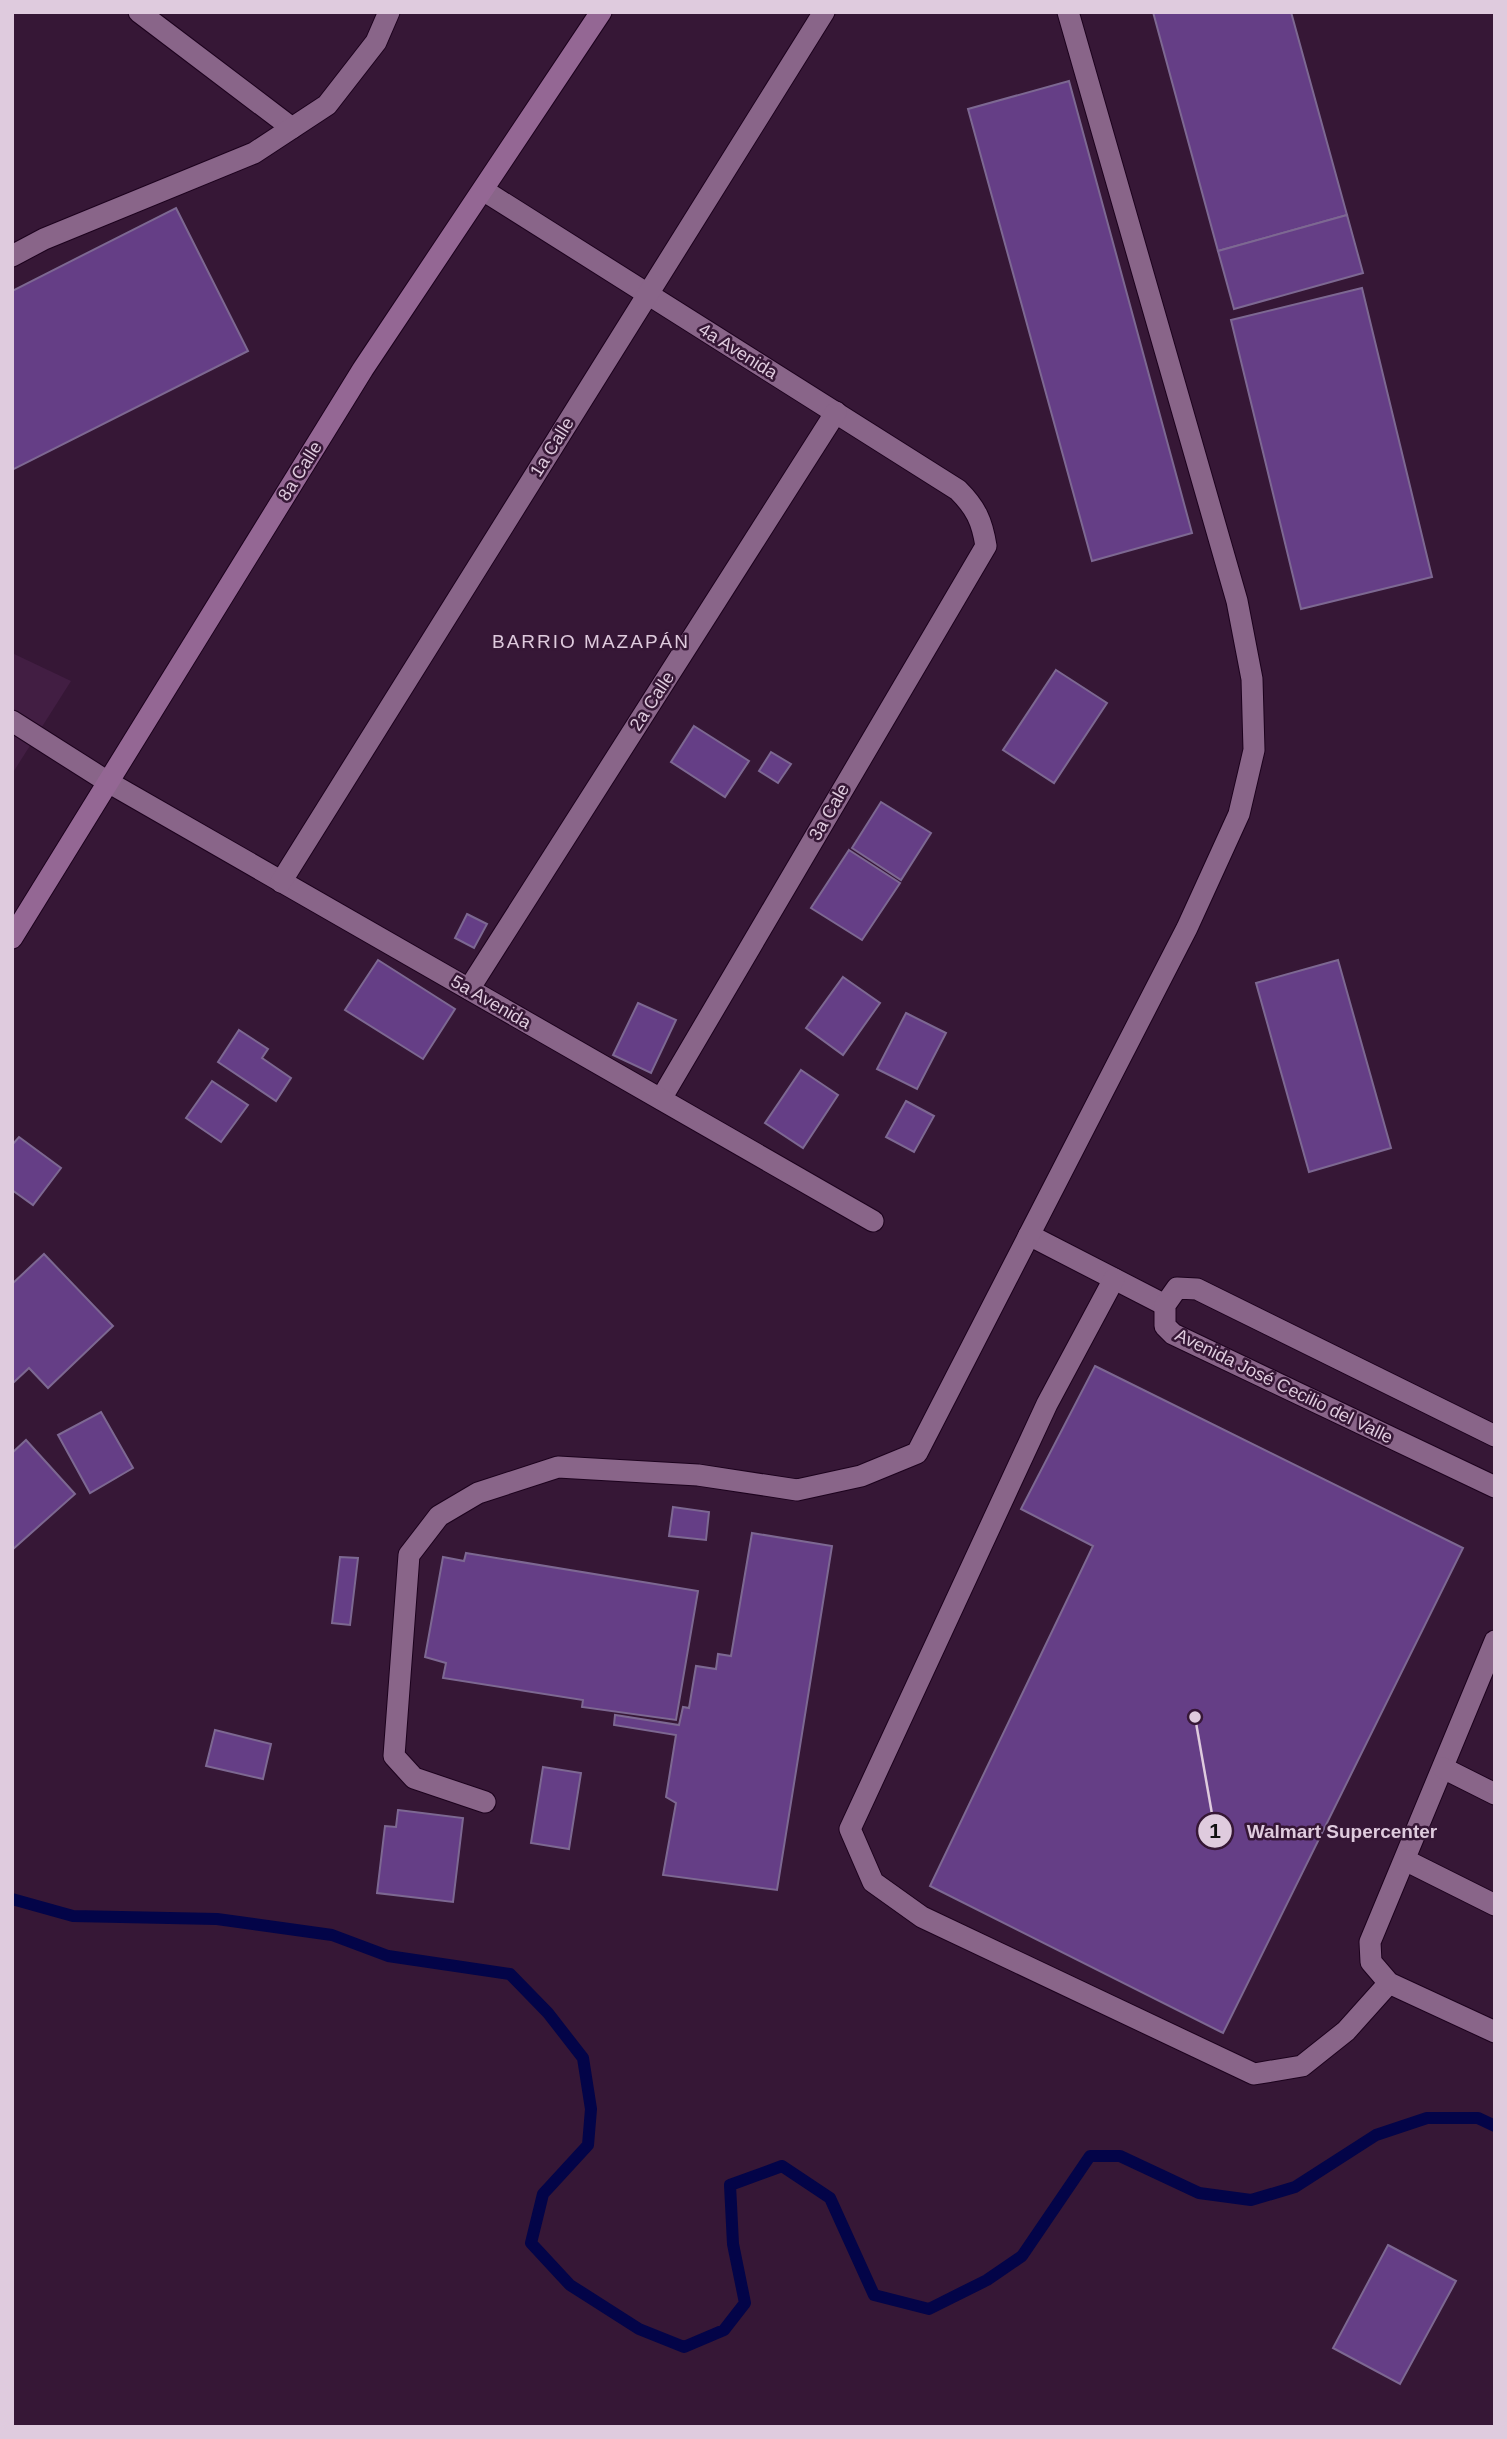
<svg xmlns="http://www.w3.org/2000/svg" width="1507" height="2439" viewBox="0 0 1507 2439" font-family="Arial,sans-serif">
  <rect width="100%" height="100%" fill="#361736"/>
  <path fill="#421e43" d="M12,653l59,28 -59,93z"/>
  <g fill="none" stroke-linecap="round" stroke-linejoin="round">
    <path stroke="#030448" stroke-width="12" d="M12,1899l61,17 144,3 115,16 56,21 122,18 38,39 35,45 8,51 -3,36 -45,49 -12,49 39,42 69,44 45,18 40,-17 21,-27 -12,-59 -3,-59 52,-19 48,32 44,97 55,14 58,-29 35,-24 68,-100h30l79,37 52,7 44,-13 81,-52 51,-17h51l17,8"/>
  </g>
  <g fill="#653e86" stroke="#7d6892" stroke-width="2">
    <path d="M1153,12h138l56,203 -129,36z"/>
    <path d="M1069,81l123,452 -100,28 -124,-452z"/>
    <path d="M176,208l72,143 -236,119v-179z"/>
    <path d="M1347,215l16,58 -129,36 -16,-58z"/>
    <path d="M1362,288l70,289 -131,32 -70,-289z"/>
    <path d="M1056,670l51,33 -53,80 -51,-33z"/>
    <path d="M694,726l55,35 -24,36 -54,-35z"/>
    <path d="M771,752l20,12 -13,19 -19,-12z"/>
    <path d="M881,802l50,31 -30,47 -49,-32z"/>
    <path d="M849,850l51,33 -38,57 -51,-32z"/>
    <path d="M467,914l20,10 -13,24 -19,-10z"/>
    <path d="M378,960l77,49 -32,50 -78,-49z"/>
    <path d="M1338,960l53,188 -82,24 -53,-189z"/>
    <path d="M843,977l37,26 -37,52 -37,-27z"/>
    <path d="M638,1003l38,17 -25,53 -38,-18z"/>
    <path d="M906,1013l40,20 -29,56 -40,-20z"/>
    <path d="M239,1030l29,19 -6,9 29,20 -15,23 -58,-39z"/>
    <path d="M801,1070l37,25 -35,53 -38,-25z"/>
    <path d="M212,1081l36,24 -27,37 -35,-24z"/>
    <path d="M906,1101l28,15 -20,36 -28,-15z"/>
    <path d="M19,1137l42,31 -28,37 -21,-15v-45z"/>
    <path d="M44,1254l69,72 -65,62 -19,-20 -17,16v-100z"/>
    <path d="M1095,1366l368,182 -240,485 -293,-147 163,-340 -72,-37z"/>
    <path d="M101,1412l32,56 -43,25 -32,-58z"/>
    <path d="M26,1440l49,54 -63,56v-97z"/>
    <path d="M673,1507l36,5 -3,28 -37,-4z"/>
    <path d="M752,1533l80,13 -55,344 -114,-15 13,-72 -10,-6 10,-62 -62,-10 1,-10 64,10 4,-18 6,1 7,-42 20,3 2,-15 13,2z"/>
    <path d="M466,1553l232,38 -22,129 -94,-13 1,-7 -140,-22 3,-15 -21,-6 18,-100 21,4z"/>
    <path d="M340,1557l18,1 -8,67 -18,-2z"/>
    <path d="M215,1730l56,14 -8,35 -57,-13z"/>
    <path d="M543,1767l38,6 -12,76 -38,-6z"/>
    <path d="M398,1810l65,8 -10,84 -76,-9 8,-67 11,1z"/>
    <path d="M1388,2245l68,36 -56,103 -67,-36z"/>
  </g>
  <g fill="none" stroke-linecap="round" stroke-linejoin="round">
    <defs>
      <g id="lane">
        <path d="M139,12l153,116"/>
        <path d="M12,256l32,-17 210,-86 73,-48 49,-63 13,-30"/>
        <path d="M12,721l96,61"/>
        <path d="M1029,1235l136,70"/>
        <path d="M1114,1279l-67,125 -197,425 23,53 49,35 332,157 48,-8 44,-35 43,-48"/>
        <path d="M1495,1641l-125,301 1,20 18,21 106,49"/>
        <path d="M1443,1768l52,26"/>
        <path d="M485,1802l-71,-24 -20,-22 15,-201 30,-39 39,-23 80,-26 140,8 99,15 64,-14 56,-23 270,-525 52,-114 15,-64 -2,-71 -15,-78 -169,-589"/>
        <path d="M1405,1860l90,45"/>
      </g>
      <g id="street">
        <path d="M483,190l475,300c18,18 24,31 28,56l-325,553"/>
        <path d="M108,782l765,439"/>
        <path d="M281,882l543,-870"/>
        <path d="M469,989l367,-577"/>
        <path d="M1495,1436l-298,-147 -20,-1 -12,17v21l8,8 322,153"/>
      </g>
      <path id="secondary" d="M12,938l351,-569 238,-357"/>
    </defs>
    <use href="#lane" stroke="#1c021d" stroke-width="23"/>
    <use href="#street" stroke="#1c021d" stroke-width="23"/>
    <use href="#secondary" stroke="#1c021d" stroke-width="23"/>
    <use href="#lane" stroke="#896589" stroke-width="21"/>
    <use href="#street" stroke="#896589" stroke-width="21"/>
    <use href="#secondary" stroke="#946794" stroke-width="21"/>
  </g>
  <g text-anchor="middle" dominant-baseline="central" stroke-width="5" stroke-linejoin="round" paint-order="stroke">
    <g font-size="18" fill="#dfcbde" stroke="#361736">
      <text transform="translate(738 351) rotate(32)">4a Avenida</text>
      <text transform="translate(552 447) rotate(-58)">1a Calle</text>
      <text transform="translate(300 471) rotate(-58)">8a Calle</text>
      <text transform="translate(652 701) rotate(-57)">2a Calle</text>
      <text transform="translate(829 812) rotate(-60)">3a Cale</text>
      <text transform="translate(491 1002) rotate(30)">5a Avenida</text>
      <text transform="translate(1284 1386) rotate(26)">Avenida José Cecilio del Valle</text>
    </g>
    <g font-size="19" letter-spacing="2" fill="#dfcbde" stroke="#361736">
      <text x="591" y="641">BARRIO MAZAPÁN</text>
    </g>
  </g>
  <path fill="none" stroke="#dfcbde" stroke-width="2.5" d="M1195 1717L1215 1831"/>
  <g fill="#dfcbde" stroke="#361736" stroke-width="2.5">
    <circle cx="1195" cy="1717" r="7"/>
    <circle cx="1215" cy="1831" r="18"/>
  </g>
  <g font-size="21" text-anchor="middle" font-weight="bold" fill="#111">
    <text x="1215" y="1838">1</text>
  </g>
  <g font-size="19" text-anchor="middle" font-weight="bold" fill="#dfcbde" stroke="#361736" stroke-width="5" stroke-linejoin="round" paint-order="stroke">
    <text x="1342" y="1838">Walmart Supercenter</text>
  </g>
  <rect width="1507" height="2439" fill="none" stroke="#dfcbde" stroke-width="28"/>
</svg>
